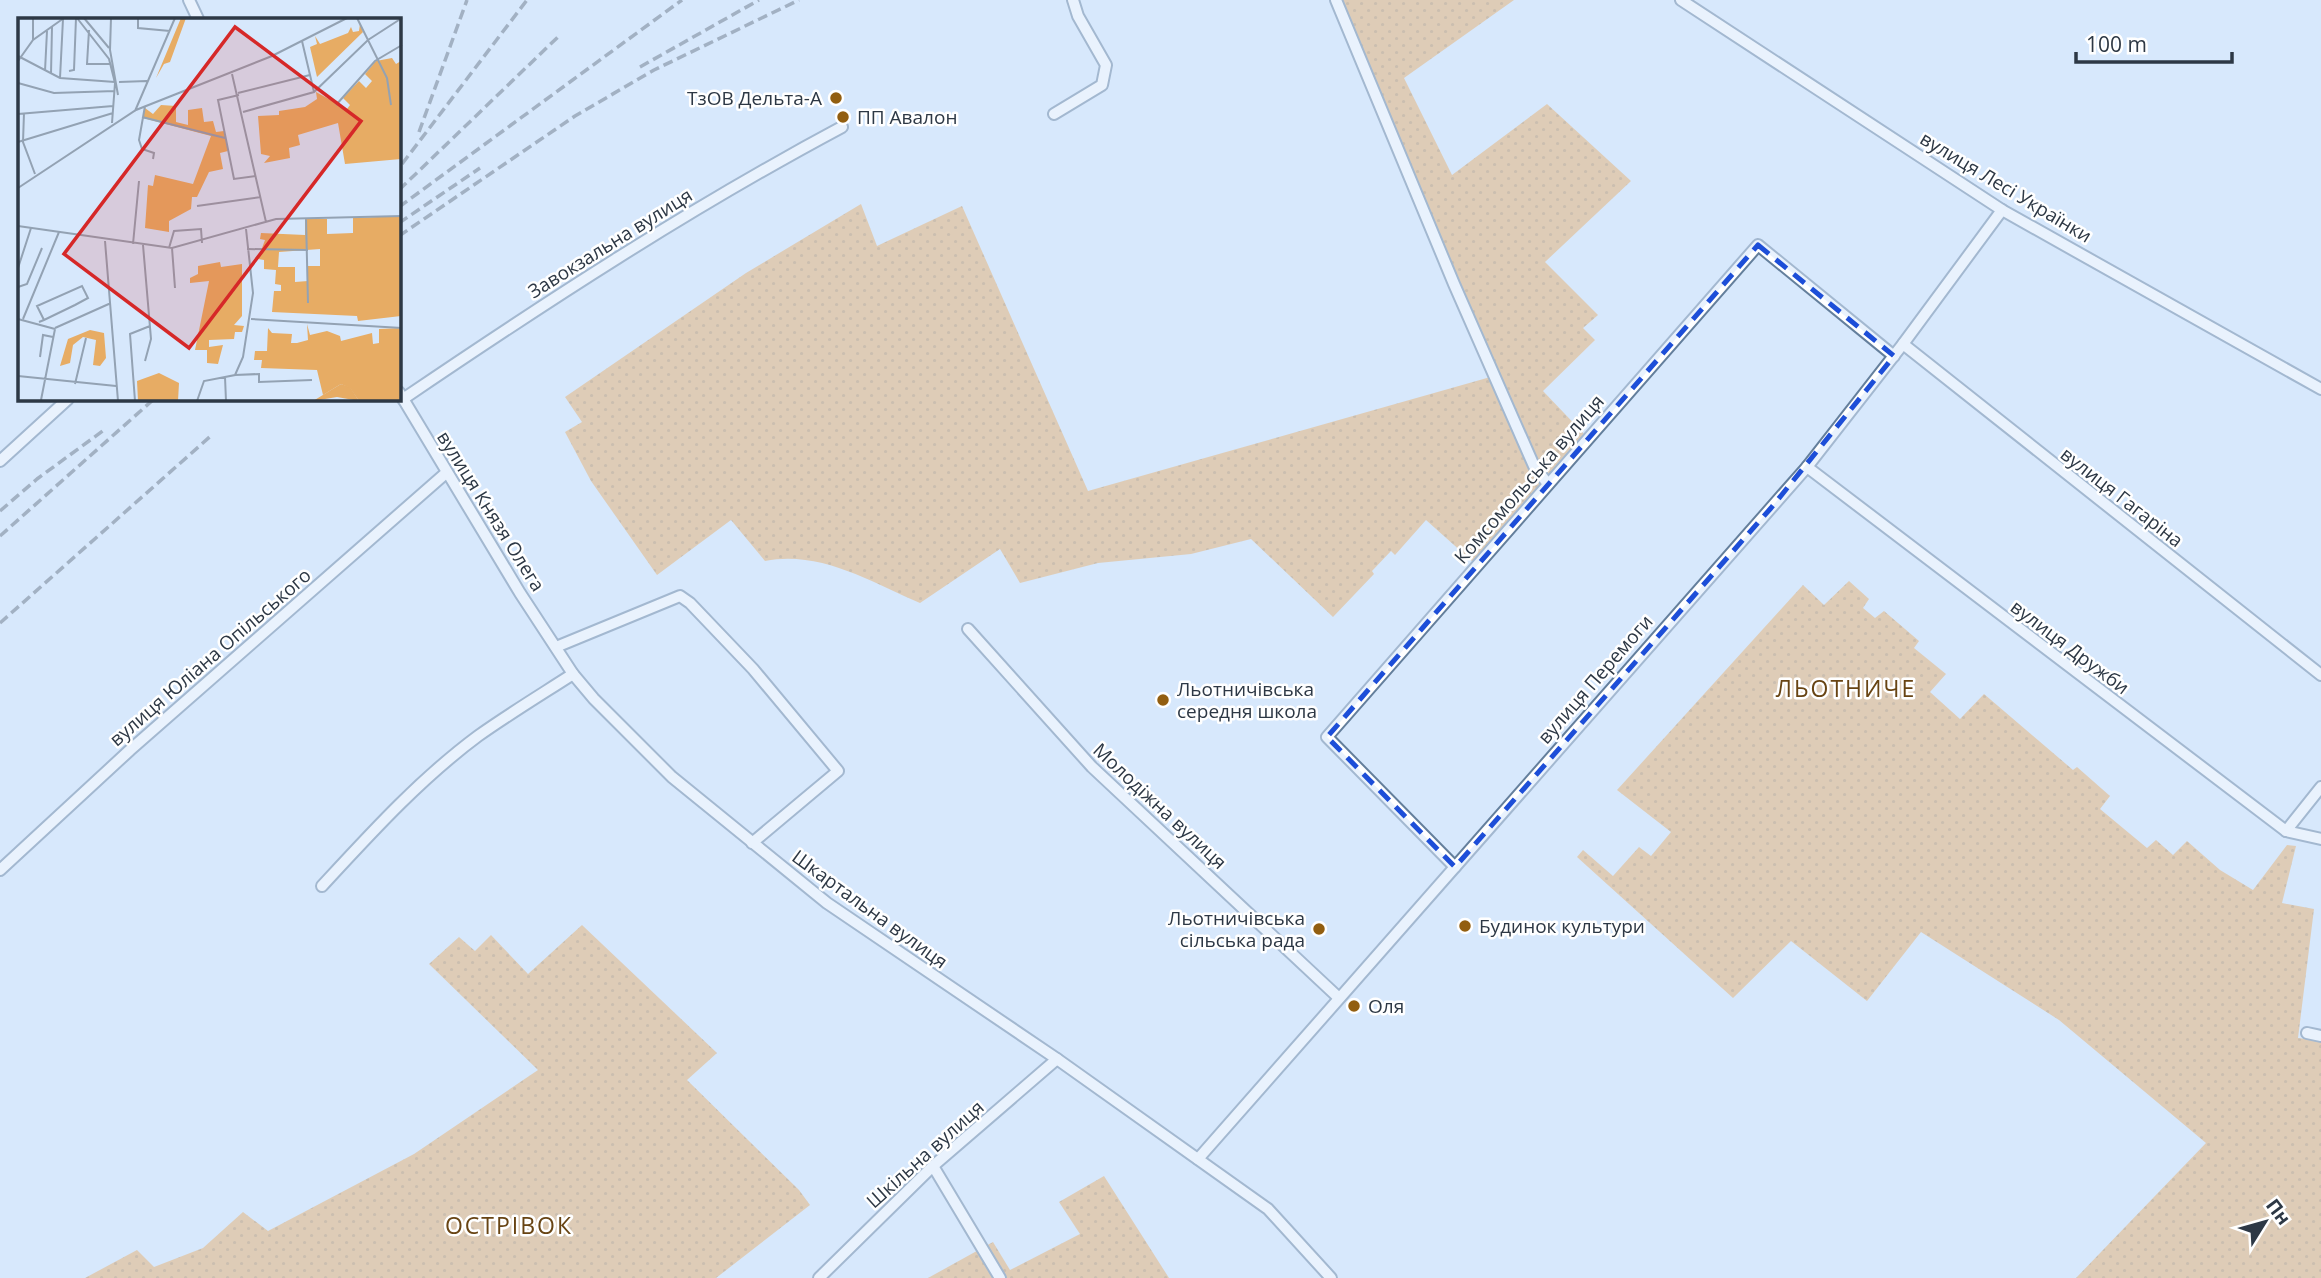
<svg xmlns="http://www.w3.org/2000/svg" width="2321" height="1278" viewBox="0 0 2321 1278" font-family="'Open Sans',sans-serif">
  <defs>
    <pattern id="garden-dots" width="8" height="8" patternUnits="userSpaceOnUse" patternTransform="scale(1.75)"><rect width="8" height="8" fill="#e7ac64"/><path d="M2 2h.1M6 6h.1" fill="none" stroke="#bc8d54" stroke-width="1.8" stroke-linecap="round"/></pattern>
  </defs>
  <rect width="100%" height="100%" fill="#d7e8fc"/>
  <g fill="url(#garden-dots)">
    <path d="M1336,0h178l-110,78 48,97 95,-71 84,77 -86,81 53,53 -15,13 12,12 -52,51 42,44 -112,127 -47,-42 -31,35 -4,-4 -19,20 2,3 -41,43 -82,-78 -60,15 -93,9 -78,20 -20,-34 -80,54c-49,-21 -100,-53 -155,-42l-34,-41 -74,55 -66,-94 -26,-49 17,-10 -17,-25 181,-124 115,-69 16,42 85,-40 126,285 406,-115z"/>
    <path d="M1849,581l20,18 -6,9 12,10 9,-7 35,30 -5,7 32,26 -16,18 30,27 24,-25 89,76 4,-3 33,29 -10,13 47,39 9,-8 17,15 14,-14 33,29 33,20 34,-45 9,1 -14,57 32,6 -16,129 23,3v237h-245l130,-135 -147,-123 -138,-88 -54,69 -76,-60 -58,57 -156,-141 6,-7 30,26 26,-29 12,9 20,-24 -54,-42 186,-205 21,20z"/>
    <path d="M582,925l135,128 -30,27 112,110 11,15 -94,73h-631l52,-28 17,17 49,-19 40,-36 25,19 146,-77 124,-84 -109,-106 30,-27 16,14 16,-16 37,39z"/>
    <path d="M1104,1176l65,102h-241l65,-36 17,28 70,-36 -21,-32z"/>
  </g>
  <g fill="none" stroke-linecap="round" stroke-linejoin="round">
    <defs>
      <g id="minor">
        <path d="M189,0l9,19"/>
        <path d="M1336,0l118,284 80,182 14,18"/>
        <path d="M1681,0l321,210 319,179"/>
        <path d="M1054,114l48,-29 4,-20 -28,-49 -5,-16"/>
        <path d="M1903,344l418,331"/>
        <path d="M399,392l121,201 53,81 21,25 78,78 155,126 230,156 211,150 63,69"/>
        <path d="M403,399c143,-97 287,-191 439,-272"/>
        <path d="M0,461l68,-62"/>
        <path d="M1807,467l479,364 35,8"/>
        <path d="M968,629l124,138 247,231"/>
        <path d="M556,647l124,-51 10,7 63,66 85,102 -86,72"/>
        <path d="M2286,831l35,-44"/>
        <path d="M1455,867l-128,-130 431,-492 136,111"/>
        <path d="M0,870l130,-120 316,-277"/>
        <path d="M322,886c49,-53 98,-107 156,-150 31,-22 64,-42 95,-62"/>
        <path d="M2307,1033l14,3"/>
        <path d="M1198,1159l609,-692 96,-123 99,-134"/>
        <path d="M933,1166l67,112"/>
        <path d="M819,1278l114,-112 124,-107"/>
      </g>
    </defs>
    <use href="#minor" stroke="#647f9c" stroke-width="14"/>
    <use href="#minor" stroke="#fff" stroke-width="10"/>
    <g stroke="#63707f" stroke-width="3.5" stroke-dasharray="10 5" stroke-linecap="butt">
      <path d="M640,67l119,-67"/>
      <path d="M419,132l48,-132"/>
      <path d="M402,164l125,-164"/>
      <path d="M399,190l162,-156"/>
      <path d="M399,207l283,-207"/>
      <path d="M399,223l81,-55"/>
      <path d="M399,236l176,-120 79,-46 145,-70"/>
      <path d="M0,511l37,-32 67,-49"/>
      <path d="M0,536l154,-137"/>
      <path d="M0,623l213,-189"/>
    </g>
  </g>
  <path d="M0 0H2321V1278H0ZM1758,245l136,111 -123,152 -316,359 -128,-130z" fill="#d7e8fc" fill-opacity=".55" fill-rule="evenodd"/>
  <path fill="none" stroke="#1d4ed8" stroke-width="5" stroke-dasharray="14 9" stroke-linejoin="round" d="M1758,245l136,111 -123,152 -316,359 -128,-130z"/>
  <g fill="#925e10" stroke="#fff" stroke-width="2.5">
    <circle cx="836" cy="98" r="7"/>
    <circle cx="843" cy="117" r="7"/>
    <circle cx="1163" cy="700" r="7"/>
    <circle cx="1465" cy="926" r="7"/>
    <circle cx="1319" cy="929" r="7"/>
    <circle cx="1354" cy="1006" r="7"/>
  </g>
  <g text-anchor="middle" dominant-baseline="central" stroke-width="5" stroke-linejoin="round" paint-order="stroke">
    <g font-size="19" fill="#2d3845" stroke="#fff" text-anchor="start">
      <text x="822" y="98" text-anchor="end">ТзОВ Дельта-А</text>
      <text x="857" y="117">ПП Авалон</text>
      <text x="1177" y="689">Льотничівська<tspan x="1177" dy="22">середня школа</tspan></text>
      <text x="1305" y="918" text-anchor="end">Льотничівська<tspan x="1305" dy="22">сільська рада</tspan></text>
      <text x="1479" y="926">Будинок культури</text>
      <text x="1368" y="1006">Оля</text>
    </g>
    <g font-size="19" fill="#2d3845" stroke="#fff">
      <text transform="translate(2006 187) rotate(31)">вулиця Лесі Українки</text>
      <text transform="translate(610 243) rotate(-32)">Завокзальна вулиця</text>
      <text transform="translate(1529 479) rotate(-49)">Комсомольська вулиця</text>
      <text transform="translate(2122 497) rotate(38)">вулиця Гагаріна</text>
      <text transform="translate(491 511) rotate(58)">вулиця Князя Олега</text>
      <text transform="translate(2070 647) rotate(37)">вулиця Дружби</text>
      <text transform="translate(210 657) rotate(-41)">вулиця Юліана Опільського</text>
      <text transform="translate(1595 679) rotate(-49)">вулиця Перемоги</text>
      <text transform="translate(1160 806) rotate(43)">Молодіжна вулиця</text>
      <text transform="translate(870 909) rotate(36)">Шкартальна вулиця</text>
      <text transform="translate(925 1154) rotate(-42)">Шкільна вулиця</text>
    </g>
    <g font-size="23" letter-spacing="2" fill="#684413" stroke="#fff">
      <text x="1846" y="688">ЛЬОТНИЧЕ</text>
      <text x="509" y="1225">ОСТРІВОК</text>
    </g>
  </g>
  <g transform="translate(18 18)">
    <rect width="383" height="383" fill="#d7e8fc"/>
    <path d="M163,0h5l-16,44 -6,2 -8,14zM323,366l9,3 9,14 -22,-4 -24,4z" fill="#e7ac64"/>
    <path d="M72,312l14,3 2,25 -6,8 -7,-1 3,-25 -13,-3 -10,8 -3,18 -10,3 8,-27zM141,355l20,10 -1,18h-40l-1,-20z" fill="#e7ac64"/>
    <path d="M342,6l3,8 -46,45 -7,-30 7,-3 -2,-8 5,8 28,-11 3,-6 2,5 6,-1zM374,40l4,6 5,-3v98l-56,5 -7,-41 -40,12 2,10 -11,3 1,10 -26,5 6,-7 -9,-2 -3,-38 21,-1v-4l26,-4 12,-8 -1,-7 31,17 3,-4 -7,-7 16,-17 7,7 6,-7 -7,-7 11,-13zM143,87l15,1v16l12,3v-15l14,-2 2,14 9,-1 3,11 8,-1 4,20 -8,2 3,16 -14,3 -12,25h-5l-1,12 -22,12v11l-24,-4 3,-43 5,1 2,-11 38,9 18,-48 -68,-18 2,-10 8,6zM383,198v100l-43,5 -1,-5 -85,-4 2,-21h7v-6l-6,-1 1,-14 -12,-1v-9l-6,-1 7,-19 -5,-1 1,-6 44,2v-16h22v15l26,-1v-15zM302,231v17h-12v15l-13,1v-15h-17l1,-15zM202,244l1,5 21,-3v52l-8,9 10,1 -2,6h-7l-1,7 -25,1v7l14,-2 -5,19 -11,-1v-13h-12l14,-69 -19,2v-5l8,-4v-8zM289,306l3,11 17,-4 13,5 1,5 31,-8 1,11 6,-1v-14l22,-1v73h-42l-9,-13 -9,-4 -18,11 -6,-25 -56,-2 1,-8h-8l1,-9h12l1,-23 4,5 20,1 -1,9h6l11,-3z" fill="#e7ac64" fill-rule="evenodd"/>
    <path fill="none" stroke="#93a2b3" stroke-width="2" d="M15,0v22M59,0l32,41 6,24 -3,40M66,0l25,30M93,0l-1,32 8,45M120,0v10l32,3M339,0l30,60 4,27M71,12l-2,34h23M284,23l12,51M0,38l42,22 55,4M0,43l15,-21 31,-22M27,53l2,-40M51,53l5,-1 2,-52M33,56l1,-47M214,56l34,148M42,60l3,-59M101,64l28,-1M0,65l36,10 61,-2M220,75l72,-18M221,77l-21,5 16,79 22,-3M318,87l39,-44 27,-16M127,88l-6,34 3,9 12,4 -1,6M117,93l40,-93M225,94l71,-20 54,-52 34,-22M6,95l-1,29 12,32M0,96l95,-8M124,99l83,21M0,124l95,-29M0,170l118,-78 136,-54 75,-38M179,188l64,-9M288,200l2,85M0,208l154,22 104,-29 126,-3M87,223l13,160M115,226l6,-63M125,227l8,94 -6,22M151,230l5,-17 27,-2 1,14M154,230l3,40M229,231l61,1M0,250l13,-40M0,269l9,-3 15,-36M0,301l37,10M5,301l36,-87M233,301l151,9M21,304l5,-2 31,-15 13,-7 -6,-12 -45,20 7,14M37,310l56,-25M22,339l3,-22 10,2M217,357l24,-1v8l53,-2M0,358l98,10M207,359l1,24M57,366l11,-46M23,382l14,-71M117,383l-5,-67 20,-8M179,383l7,-20 31,-6 8,-18 10,-64 -7,-64"/>
    <path fill="#d62828" fill-opacity="0.15" stroke="#d62828" stroke-width="3.5" d="M217,9l126,94 -172,227 -125,-94z"/>
    <rect width="383" height="383" fill="none" stroke="#2d3845" stroke-width="3.5"/>
  </g>
  <g transform="translate(2265 1222) rotate(53)" stroke="#ffffff" stroke-width="5" paint-order="stroke">
  <path d="M0-5L12 26L0 18L-12 26Z" fill="#2d3845"/>
  <text y="-10" font-size="19" font-weight="bold" text-anchor="middle" fill="#2d3845">Пн</text>
  </g>
  <path d="M2076 52v10h156v-10" fill="none" stroke="#2d3845" stroke-width="3.5"/>
  <text x="2086" y="52" font-size="21" fill="#2d3845" stroke="#ffffff" stroke-width="5" paint-order="stroke">100 m</text>
</svg>
